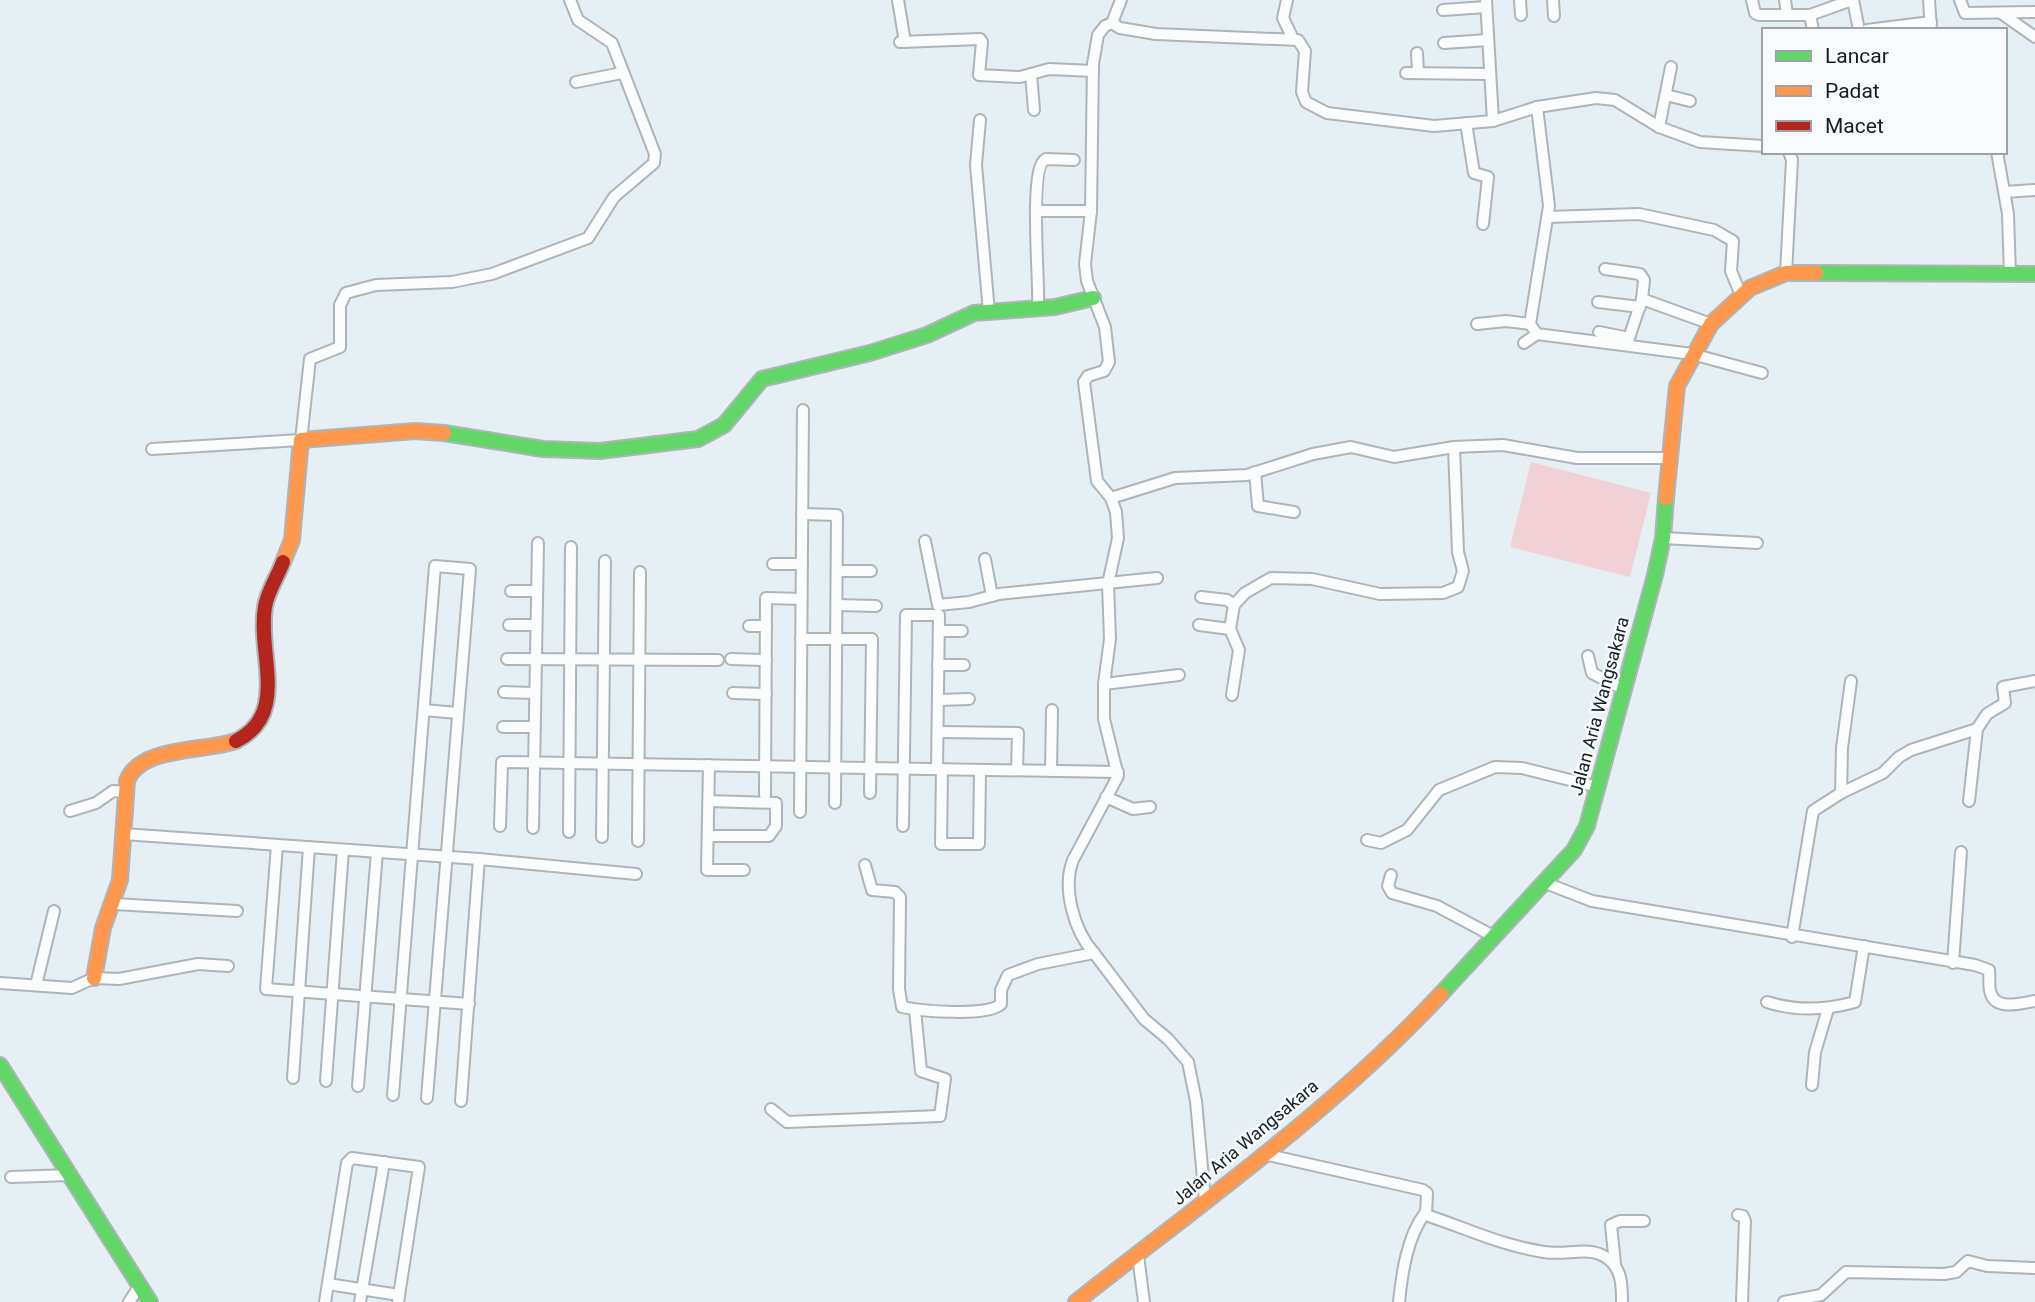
<svg xmlns="http://www.w3.org/2000/svg" width="2035" height="1302" viewBox="0 0 2035 1302" font-family="Roboto,sans-serif">
  <rect width="100%" height="100%" fill="#e5eff4"/>
  <path fill="#f1d1d5" d="M1531,462l120,31 -21,84 -120,-30z"/>
  <g fill="none" stroke-linecap="round" stroke-linejoin="round">
    <defs>
      <g id="street">
        <path d="M898,0l7,42"/>
        <path d="M1121,0l-9,23 8,5 36,6 142,6 7,11 -3,41 4,10 21,11 107,13 59,-5 44,-14 59,-9 19,2 44,27 41,15 64,4"/>
        <path d="M1287,0l-4,18 10,21"/>
        <path d="M1486,0l7,121"/>
        <path d="M1520,0l1,15"/>
        <path d="M1553,0l1,16"/>
        <path d="M1752,0l3,13 4,2h51l3,15"/>
        <path d="M1785,0l2,14"/>
        <path d="M1853,0l6,30"/>
        <path d="M1929,0l2,30"/>
        <path d="M1960,0l5,13 70,-1"/>
        <path d="M1443,10l43,-3"/>
        <path d="M2001,13l34,24"/>
        <path d="M1810,15l42,-15"/>
        <path d="M1867,30l64,-8"/>
        <path d="M900,42l80,-3 2,3 -3,33 41,2 11,-3 3,36"/>
        <path d="M1444,43l44,-3"/>
        <path d="M1417,53l1,20"/>
        <path d="M1406,73l84,1"/>
        <path d="M1031,74l18,-5 44,2"/>
        <path d="M576,82l46,-9"/>
        <path d="M1666,95l24,6"/>
        <path d="M980,120l-4,45 13,147"/>
        <path d="M1466,123l8,50 14,4 -5,47"/>
        <path d="M1659,127l12,-60"/>
        <path d="M1997,152l11,62 2,61"/>
        <path d="M2005,192l30,-2"/>
        <path d="M1036,211h55"/>
        <path d="M1548,217l91,-3 75,16 19,11 -2,30 10,24"/>
        <path d="M1605,269l35,5 4,6 -2,19 69,25"/>
        <path d="M1786,273l6,-113 -3,-8"/>
        <path d="M1598,302l42,5"/>
        <path d="M1038,308c2,-24 -10,-142 8,-149l28,1"/>
        <path d="M1477,324l29,-3 24,3"/>
        <path d="M1599,332l30,6 13,-39"/>
        <path d="M1537,334l155,20 70,19"/>
        <path d="M1524,343l13,-9 -7,-10 19,-118 -12,-99"/>
        <path d="M152,449l149,-9 9,-81 30,-12v-42l6,-12 30,-8 76,-3 40,-8 96,-36 26,-41 40,-34 1,-9 -43,-111 -34,-23 -8,-20"/>
        <path d="M1255,472l3,34 36,6"/>
        <path d="M1111,498l64,-20 72,-3 66,-21 38,-7 43,10 60,-10 49,-2 74,13h91"/>
        <path d="M802,514l35,1 -2,288"/>
        <path d="M1663,538l94,5"/>
        <path d="M925,541l13,64 31,-3 30,-8 158,-16"/>
        <path d="M985,559l7,37"/>
        <path d="M773,564h29"/>
        <path d="M837,571h34"/>
        <path d="M511,591h26"/>
        <path d="M1201,597l26,3 7,5"/>
        <path d="M837,605l39,1"/>
        <path d="M509,625h27"/>
        <path d="M1199,625l31,4"/>
        <path d="M749,626h17"/>
        <path d="M939,631h23"/>
        <path d="M801,639h71l-2,154"/>
        <path d="M1588,656l4,17 31,16"/>
        <path d="M507,659l211,1"/>
        <path d="M731,659l35,1"/>
        <path d="M938,665h26"/>
        <path d="M1104,684l75,-9"/>
        <path d="M504,692l31,1"/>
        <path d="M733,693l33,1"/>
        <path d="M1232,695l7,-45 -9,-21 4,-24 11,-12 26,-15 41,1 68,15 63,-1 15,-6 5,-16 -5,-19 -4,-105"/>
        <path d="M938,700l31,-1"/>
        <path d="M424,710l34,3"/>
        <path d="M503,727h32"/>
        <path d="M938,732l80,1 -1,37"/>
        <path d="M709,765l-2,105h37"/>
        <path d="M942,769l-1,75h38l1,-74"/>
        <path d="M1051,771l1,-61"/>
        <path d="M1841,793l42,-20 16,-16 12,-7 66,-21"/>
        <path d="M765,795l1,-197 35,1"/>
        <path d="M1106,797l27,12 17,-2"/>
        <path d="M1969,801l8,-72 10,-15 18,-11 -2,-16 32,-6"/>
        <path d="M70,811l26,-8 17,-12 13,1"/>
        <path d="M800,812l3,-402"/>
        <path d="M500,826l2,-64 616,10"/>
        <path d="M903,826l3,-211h33l-2,154"/>
        <path d="M533,828l5,-285"/>
        <path d="M569,832l2,-285"/>
        <path d="M123,834l356,25 157,15"/>
        <path d="M708,836h61l7,-10v-23l-67,-2"/>
        <path d="M602,837l3,-276"/>
        <path d="M1367,840l14,3 26,-13 32,-40 56,-23 27,1 76,19"/>
        <path d="M638,841l2,-269"/>
        <path d="M277,845l-11,144 203,15"/>
        <path d="M865,865l7,25 23,2 5,5 -1,92 3,18c19,4 85,10 99,-3v-14l7,-15 30,-11 56,-11 50,66 24,20 20,23 8,39 9,100"/>
        <path d="M1391,875l-3,11 4,7 45,13 56,30"/>
        <path d="M1543,882l49,19 383,64 14,5c1,8 -1,17 2,24 6,17 31,9 44,7"/>
        <path d="M114,904l123,7"/>
        <path d="M1792,937l21,-126 28,-18 1,-45 9,-67"/>
        <path d="M1094,953c-20,-22 -32,-65 -21,-93l45,-84 -14,-57v-35l6,-45 -2,-55 10,-46 -2,-26 -5,-14 -14,-17 -13,-99 4,-6 16,-5 5,-9 -4,-35 -18,-46 -2,-17 6,-53 2,-147 5,-29 7,-9 7,-3"/>
        <path d="M1953,963l8,-111"/>
        <path d="M0,983l72,5 22,-10 25,1 79,-15 30,2"/>
        <path d="M36,985l18,-74"/>
        <path d="M1767,1002c28,9 59,8 88,0l9,-56"/>
        <path d="M293,1078l16,-231"/>
        <path d="M326,1081l17,-231"/>
        <path d="M1812,1085l3,-33 13,-43"/>
        <path d="M358,1086l19,-234"/>
        <path d="M393,1095l42,-529 35,3 -43,529"/>
        <path d="M461,1101l18,-242"/>
        <path d="M771,1109l16,13 153,-6 5,-37 -24,-8 -6,-61"/>
        <path d="M1264,1154l159,36 4,3 -1,22c42,14 74,30 118,37 22,4 45,-7 63,6 15,10 15,28 15,44"/>
        <path d="M11,1177l60,-2"/>
        <path d="M1738,1215l5,1 2,5 -3,81"/>
        <path d="M1138,1256l6,46"/>
        <path d="M1615,1264l-4,-39 9,-4h24"/>
        <path d="M328,1284l71,11"/>
        <path d="M129,1302l11,-17"/>
        <path d="M325,1302l22,-139 5,-5 67,9 -21,135"/>
        <path d="M360,1302l24,-140"/>
        <path d="M1399,1302c3,-29 8,-65 26,-89"/>
        <path d="M1784,1302l37,-7 25,-23 98,2 12,-2 12,-11 19,5 48,2"/>
      </g>
      <g id="fast">
        <path d="M1816,273l219,1"/>
        <path d="M444,433l99,16 57,2 98,-12 26,-14 38,-46 108,-26 57,-18 47,-22 81,-6 38,-9"/>
        <path d="M1441,994l133,-144 13,-24 68,-251 8,-37 3,-40"/>
        <path d="M0,1065l150,237"/>
      </g>
      <g id="slow">
        <path d="M1666,498l11,-112 34,-62 39,-36 36,-15h30"/>
        <path d="M283,562l9,-22 9,-100 114,-9 29,2"/>
        <path d="M94,978l9,-50 17,-48 7,-99c13,-35 77,-29 109,-40"/>
        <path d="M1076,1302c124,-98 257,-192 365,-308"/>
      </g>
      <path id="jam" d="M236,741c54,-27 21,-87 29,-134 2,-15 13,-31 18,-45"/>
    </defs>
    <use href="#street" stroke="#adb5b9" stroke-width="14"/>
    <use href="#fast" stroke="#adb5b9" stroke-width="18"/>
    <use href="#slow" stroke="#adb5b9" stroke-width="18"/>
    <use href="#jam" stroke="#adb5b9" stroke-width="18"/>
    <use href="#street" stroke="#fbfdfd" stroke-width="10"/>
    <use href="#fast" stroke="#63d668" stroke-width="14"/>
    <use href="#slow" stroke="#ff974d" stroke-width="14"/>
    <use href="#jam" stroke="#b3261e" stroke-width="14"/>
  </g>
  <g text-anchor="middle" dominant-baseline="central" stroke-width="5" stroke-linejoin="round" paint-order="stroke">
    <g font-size="18" fill="#161d20" stroke="#f8fbfd">
      <text transform="translate(1599 706) rotate(-75)">Jalan Aria Wangsakara</text>
      <text transform="translate(1245 1142) rotate(-40)">Jalan Aria Wangsakara</text>
    </g>
  </g>
  <rect x="1762" y="28" width="245" height="126" fill="#f8fbfd" stroke="#9ea2a5" stroke-width="2"/>
  <rect x="1776" y="51" width="35" height="10" fill="#63d668" stroke="#9ea2a5" stroke-width="2"/>
  <text x="1825" y="63" font-size="21" fill="#161d20">Lancar</text>
  <rect x="1776" y="86" width="35" height="10" fill="#ff974d" stroke="#9ea2a5" stroke-width="2"/>
  <text x="1825" y="98" font-size="21" fill="#161d20">Padat</text>
  <rect x="1776" y="121" width="35" height="10" fill="#b3261e" stroke="#9ea2a5" stroke-width="2"/>
  <text x="1825" y="133" font-size="21" fill="#161d20">Macet</text>
</svg>
